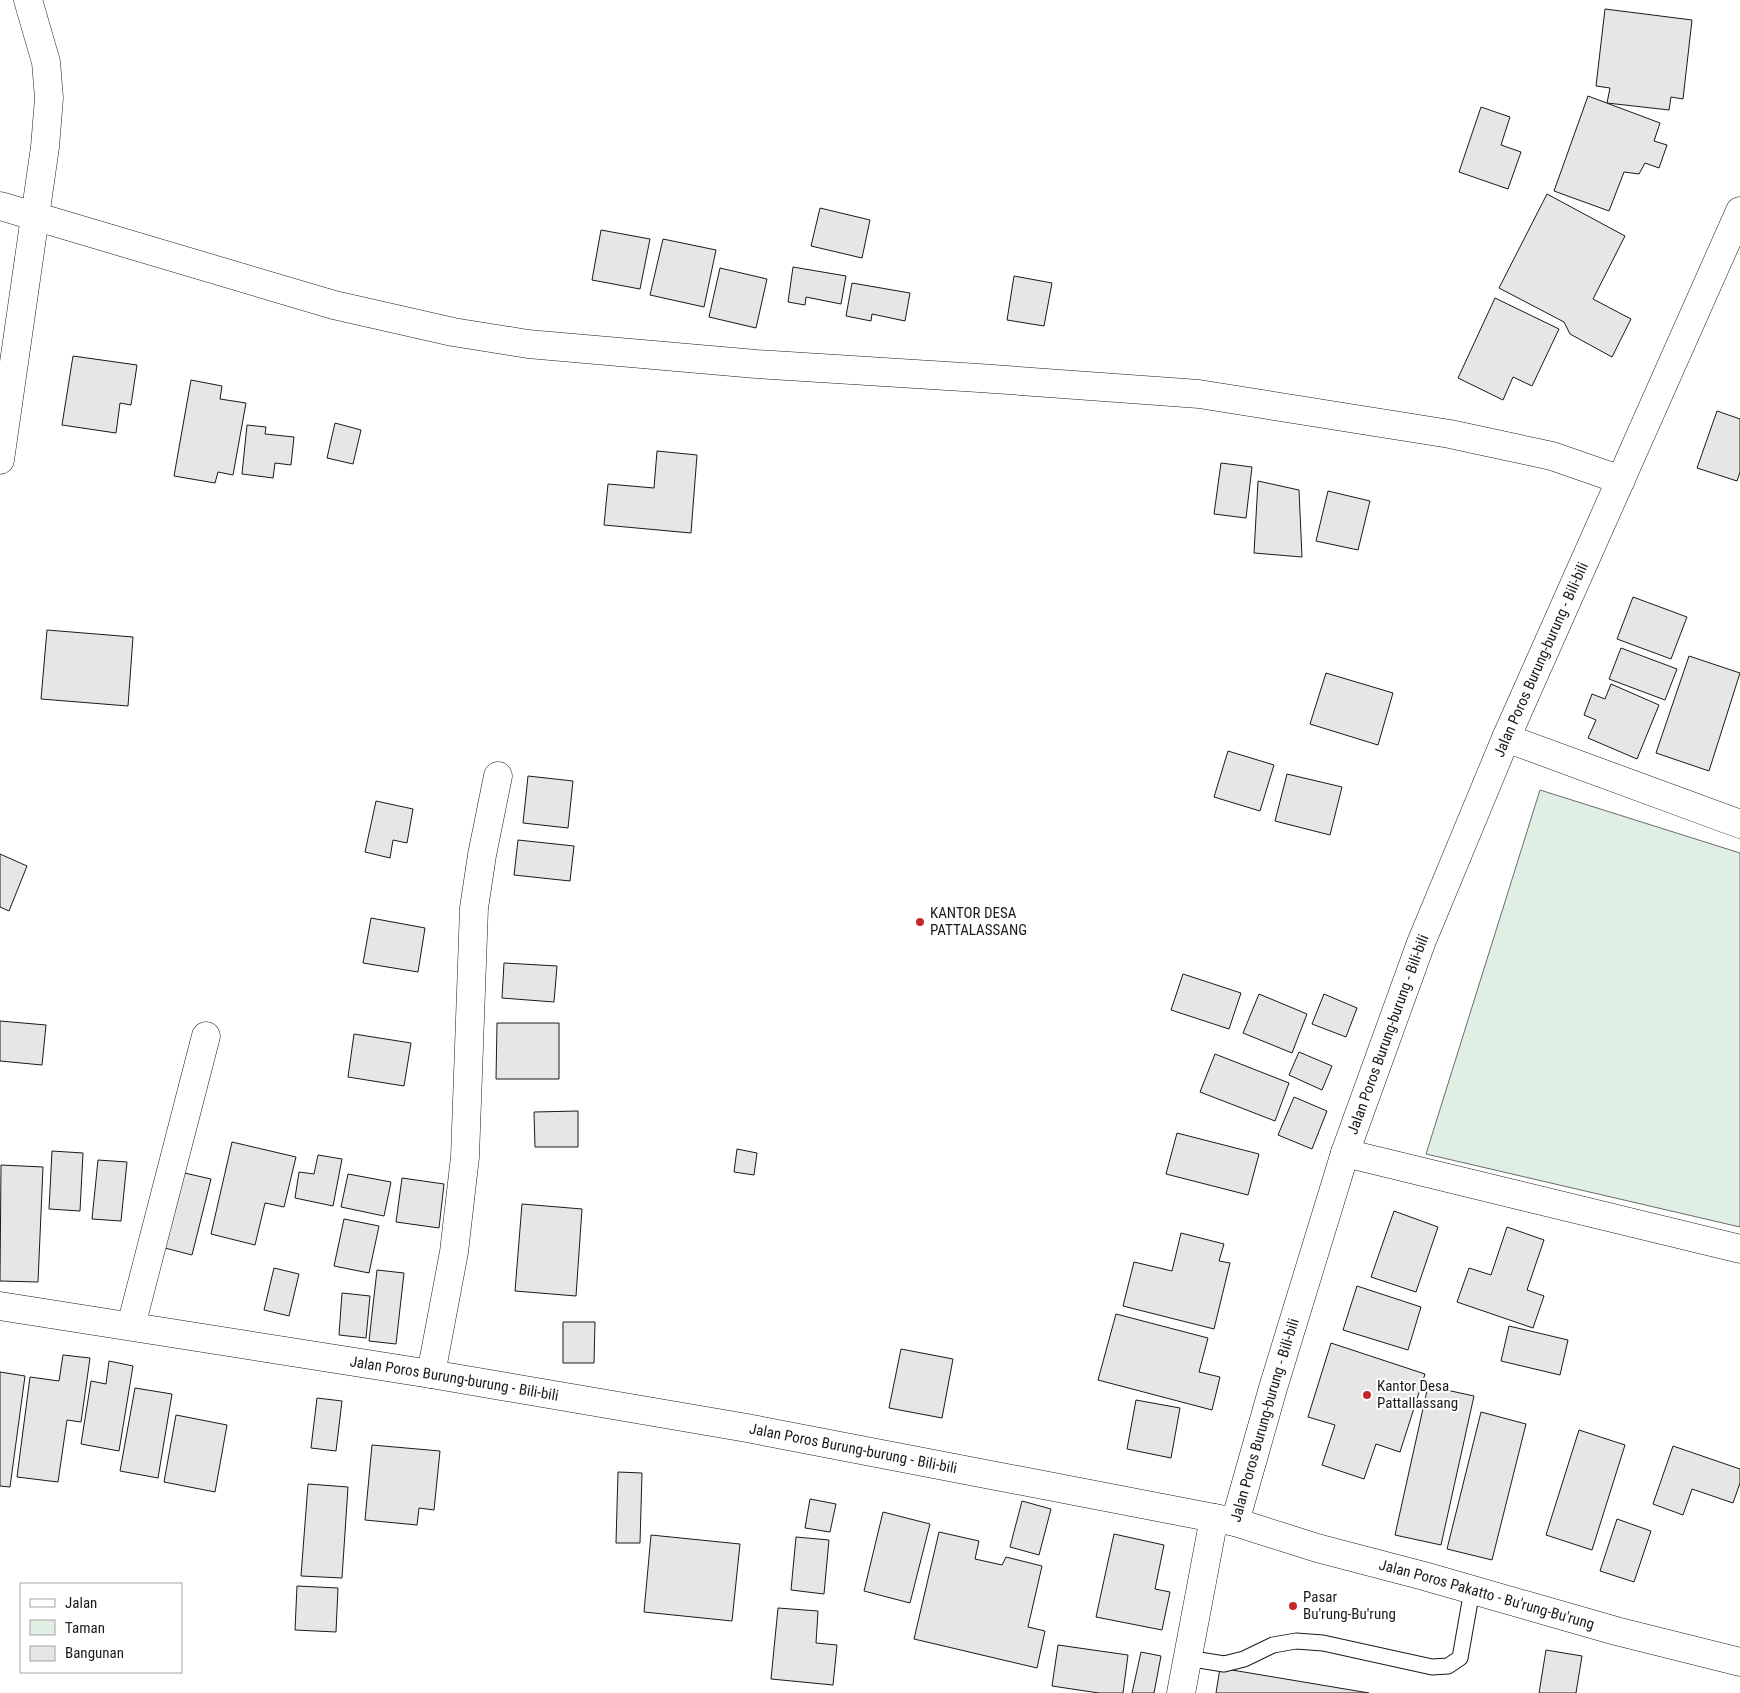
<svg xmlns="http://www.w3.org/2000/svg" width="1740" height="1693" viewBox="0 0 1740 1693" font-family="'Roboto Condensed',sans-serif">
  <rect width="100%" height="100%" fill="#fff"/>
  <path fill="#e0efe3" stroke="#6a6a6a" d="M1540,790l200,63v374l-314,-73z"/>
  <g fill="#e6e6e6" stroke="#1a1a1a">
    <path d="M1605,9l87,11 -9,79 -12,-2 -2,13 -62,-7 3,-15 -14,-2z"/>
    <path d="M1588,96l72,27 -6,18 13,4 -8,23 -14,-5 -6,11 -15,-2 -15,39 -55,-20z"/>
    <path d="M1481,107l29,10 -9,28 20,7 -13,37 -49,-17z"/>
    <path d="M1547,194l78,42 -32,63 38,20 -19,38 -42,-23 -6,-12 -65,-34z"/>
    <path d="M820,208l50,12 -8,38 -51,-12z"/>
    <path d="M601,230l49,9 -10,50 -48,-9z"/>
    <path d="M663,239l53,11 -12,57 -54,-12z"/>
    <path d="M793,267l53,9 -5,28 -35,-7 -1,8 -17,-3z"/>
    <path d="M720,268l47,11 -11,49 -47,-11z"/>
    <path d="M1014,276l38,7 -8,43 -37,-6z"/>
    <path d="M852,283l58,10 -5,28 -33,-7 -1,7 -25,-5z"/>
    <path d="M1495,298l64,31 -27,57 -19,-9 -10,23 -45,-22z"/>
    <path d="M73,356l64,9 -6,40 -11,-2 -4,30 -54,-8z"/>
    <path d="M191,380l31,6 -2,13 26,4 -13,72 -15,-3 -3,11 -41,-7z"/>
    <path d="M1717,411l23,8v53l-3,9 -40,-13z"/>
    <path d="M335,423l26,7 -8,34 -26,-6z"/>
    <path d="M247,425l19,2 -1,7 29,3 -3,28 -16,-2 -2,15 -31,-4z"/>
    <path d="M657,451l40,4 -6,78 -87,-8 4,-41 46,4z"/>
    <path d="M1221,463l31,4 -6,51 -32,-4z"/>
    <path d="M1258,481l41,9 3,67 -48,-4z"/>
    <path d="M1328,491l42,10 -12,49 -42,-9z"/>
    <path d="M1633,597l54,20 -16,42 -54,-20z"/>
    <path d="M47,630l86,7 -5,69 -87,-7z"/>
    <path d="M1621,648l56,21 -12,31 -56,-21z"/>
    <path d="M1689,656l51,17 -31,98 -53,-18z"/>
    <path d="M1326,673l67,20 -15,52 -68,-21z"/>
    <path d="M1611,684l48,21 -22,54 -49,-21 8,-18 -12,-5 8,-21 13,5z"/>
    <path d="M1228,751l46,14 -14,46 -46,-14z"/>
    <path d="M1287,774l55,13 -12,48 -55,-14z"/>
    <path d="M528,776l45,5 -5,47 -45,-5z"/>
    <path d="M376,801l37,8 -6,34 -14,-3 -3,18 -25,-6z"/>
    <path d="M518,840l56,6 -4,35 -56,-6z"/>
    <path d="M0,854l27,12 -18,45 -9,-4z"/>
    <path d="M371,918l54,10 -7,44 -55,-9z"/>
    <path d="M504,963l53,3 -3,36 -52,-4z"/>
    <path d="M1183,974l58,19 -12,36 -58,-19z"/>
    <path d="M1259,994l48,20 -15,39 -49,-20z"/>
    <path d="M1324,994l33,14 -11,29 -34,-13z"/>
    <path d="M0,1021l46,4 -4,40 -42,-4z"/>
    <path d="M497,1023h62v56h-63z"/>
    <path d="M354,1034l57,9 -7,43 -56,-9z"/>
    <path d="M1299,1052l33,14 -10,24 -33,-15z"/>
    <path d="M1215,1054l74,29 -14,38 -75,-29z"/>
    <path d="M1294,1097l33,14 -15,38 -34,-14z"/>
    <path d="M578,1111v36h-43l-1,-35z"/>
    <path d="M1177,1133l82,21 -11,41 -82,-21z"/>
    <path d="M232,1142l64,15 -12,50 -19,-4 -10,42 -44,-11z"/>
    <path d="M737,1149l20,4 -3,22 -20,-3z"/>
    <path d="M52,1151l31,2 -3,58 -31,-2z"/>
    <path d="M318,1155l24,4 -9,47 -38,-8 4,-26 15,2z"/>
    <path d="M98,1160l29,2 -6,59 -29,-2z"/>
    <path d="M1,1165l42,2 -5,115 -38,-1z"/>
    <path d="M180,1172l31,7 -19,76 -31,-8z"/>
    <path d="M348,1174l43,8 -7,34 -43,-9z"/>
    <path d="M402,1178l42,6 -5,44 -43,-6z"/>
    <path d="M522,1204l60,5 -6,87 -61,-5z"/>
    <path d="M1394,1211l44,16 -22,65 -45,-15z"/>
    <path d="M344,1219l35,7 -10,47 -35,-7z"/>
    <path d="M1507,1227l37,13 -17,50 17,6 -11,32 -76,-26 12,-34 22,7z"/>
    <path d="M1181,1233l43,11 -5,17 11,2 -16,66 -91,-23 11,-44 38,9z"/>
    <path d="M274,1268l25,6 -10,42 -25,-6z"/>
    <path d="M377,1270l27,3 -8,71 -27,-3z"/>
    <path d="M1357,1286l64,21 -13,43 -65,-20z"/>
    <path d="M342,1293l28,3 -4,42 -27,-3z"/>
    <path d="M1116,1314l92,24 -9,34 21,5 -8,33 -114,-30z"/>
    <path d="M563,1322h32l-1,41h-31z"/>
    <path d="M1509,1326l59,14 -8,35 -59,-14z"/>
    <path d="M1331,1343l94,31 -25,78 -24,-8 -12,35 -42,-14 13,-40 -27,-8z"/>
    <path d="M901,1349l52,10 -11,59 -53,-10z"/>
    <path d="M63,1355l27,3 -9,64 -14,-2 -9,62 -41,-5 13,-100 29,4z"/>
    <path d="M109,1361l24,5 -14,85 -38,-7 10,-63 15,3z"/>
    <path d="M0,1372l25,4 -15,111 -10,-1z"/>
    <path d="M1428,1386l46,10 -33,149 -46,-10z"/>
    <path d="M135,1388l37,6 -14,84 -38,-7z"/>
    <path d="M317,1398l25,3 -6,50 -25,-3z"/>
    <path d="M1136,1400l44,8 -9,50 -44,-9z"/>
    <path d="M1481,1412l45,12 -34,136 -45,-11z"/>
    <path d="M176,1415l51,10 -12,67 -51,-10z"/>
    <path d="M1579,1430l46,15 -33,105 -46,-15z"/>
    <path d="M372,1445l68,6 -6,59 -15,-2 -2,17 -52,-5z"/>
    <path d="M1673,1446l67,23v14l-7,20 -41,-14 -9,26 -30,-11z"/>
    <path d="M618,1472l24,1 -2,70h-24z"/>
    <path d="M308,1484l40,3 -6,91 -41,-2z"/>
    <path d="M810,1499l26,5 -6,28 -25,-4z"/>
    <path d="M1022,1501l29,8 -12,46 -29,-8z"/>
    <path d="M883,1512l47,12 -20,79 -46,-12z"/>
    <path d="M1617,1519l34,12 -17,51 -34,-11z"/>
    <path d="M939,1532l40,9 -4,18 27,6 4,-8 36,9 -14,61 17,4 -8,37 -123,-29z"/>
    <path d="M1114,1534l50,11 -9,44 15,3 -8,38 -66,-13z"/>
    <path d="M651,1535l89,9 -8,77 -88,-9z"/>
    <path d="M796,1537l33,3 -5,54 -33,-4z"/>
    <path d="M297,1586l41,2 -2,44 -41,-2z"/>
    <path d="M778,1608l40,3 -2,32 21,2 -4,40 -62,-6z"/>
    <path d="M1058,1645l70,10 -5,38h-24l-47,-7z"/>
    <path d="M1546,1650l36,6 -6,37h-37z"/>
    <path d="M1141,1652l20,4 -7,37h-22z"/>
    <path d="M1220,1668l149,25h-153z"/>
  </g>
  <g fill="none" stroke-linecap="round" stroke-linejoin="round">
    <defs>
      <path id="service" d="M1187,1658l37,6 20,-5 29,-14 23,-4 27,2 109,24 16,-1 12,-8 12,-68"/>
      <g id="minor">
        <path d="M0,206l334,99 119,27 75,12 228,20 223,14 220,16 251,40 102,22 69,24"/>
        <path d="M0,460l45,-313 4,-49 -3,-36 -18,-62"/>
        <path d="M1506,738l234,86"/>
        <path d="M1345,1153l395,96"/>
        <path d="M131,1326l75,-290"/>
        <path d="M431,1374l23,-122 11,-95 9,-249 8,-53 16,-79"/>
        <path d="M1181,1693l33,-175"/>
      </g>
      <g id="secondary">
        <path id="s1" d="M1235,1522l82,26 107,28 192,55 124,31"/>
      </g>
      <g id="primary">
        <path id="s2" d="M0,1306l431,68 316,54 488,94 38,-134 72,-235 76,-210 85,-205 234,-527"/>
      </g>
    </defs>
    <use href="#service" stroke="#1a1a1a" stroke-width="17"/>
    <use href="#minor" stroke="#1a1a1a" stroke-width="29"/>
    <use href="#secondary" stroke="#1a1a1a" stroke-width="29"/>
    <use href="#primary" stroke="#1a1a1a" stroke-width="29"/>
    <use href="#service" stroke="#fff" stroke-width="15"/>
    <use href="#minor" stroke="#fff" stroke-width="28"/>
    <use href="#secondary" stroke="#fff" stroke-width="28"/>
    <use href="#primary" stroke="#fff" stroke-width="28"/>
  </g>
  <g fill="#c62828" stroke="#fff" stroke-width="2">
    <circle cx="920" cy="922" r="5"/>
    <circle cx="1367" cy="1395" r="5"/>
    <circle cx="1293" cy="1606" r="5"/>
  </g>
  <g text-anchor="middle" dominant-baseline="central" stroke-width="4" stroke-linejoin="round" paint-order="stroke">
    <g font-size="15" fill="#1a1a1a" stroke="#fff">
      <text stroke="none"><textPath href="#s2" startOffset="2170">Jalan Poros Burung-burung - Bili-bili</textPath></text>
      <text stroke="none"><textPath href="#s2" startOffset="1765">Jalan Poros Burung-burung - Bili-bili</textPath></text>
      <text stroke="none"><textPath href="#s2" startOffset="460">Jalan Poros Burung-burung - Bili-bili</textPath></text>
      <text stroke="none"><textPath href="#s2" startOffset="1360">Jalan Poros Burung-burung - Bili-bili</textPath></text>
      <text stroke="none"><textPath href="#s2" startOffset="865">Jalan Poros Burung-burung - Bili-bili</textPath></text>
      <text stroke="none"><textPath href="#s1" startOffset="262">Jalan Poros Pakatto - Bu'rung-Bu'rung</textPath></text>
    </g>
    <g font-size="15" fill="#1a1a1a" stroke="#fff" text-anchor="start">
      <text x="930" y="913">KANTOR DESA<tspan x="930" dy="17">PATTALASSANG</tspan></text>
      <text x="1377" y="1386">Kantor Desa<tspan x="1377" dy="17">Pattallassang</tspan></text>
      <text x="1303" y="1597">Pasar<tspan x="1303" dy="17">Bu'rung-Bu'rung</tspan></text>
    </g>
  </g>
  <rect x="20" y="1583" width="162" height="90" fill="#ffffff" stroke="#a3a3a3"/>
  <rect x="30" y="1599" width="25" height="8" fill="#ffffff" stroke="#a3a3a3"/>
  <text x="65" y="1608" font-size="15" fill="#1a1a1a">Jalan</text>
  <rect x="30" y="1620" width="25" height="15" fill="#e0efe3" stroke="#a3a3a3"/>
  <text x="65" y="1633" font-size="15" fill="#1a1a1a">Taman</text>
  <rect x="30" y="1646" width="25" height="15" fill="#e6e6e6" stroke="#a3a3a3"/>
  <text x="65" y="1658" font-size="15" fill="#1a1a1a">Bangunan</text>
</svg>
